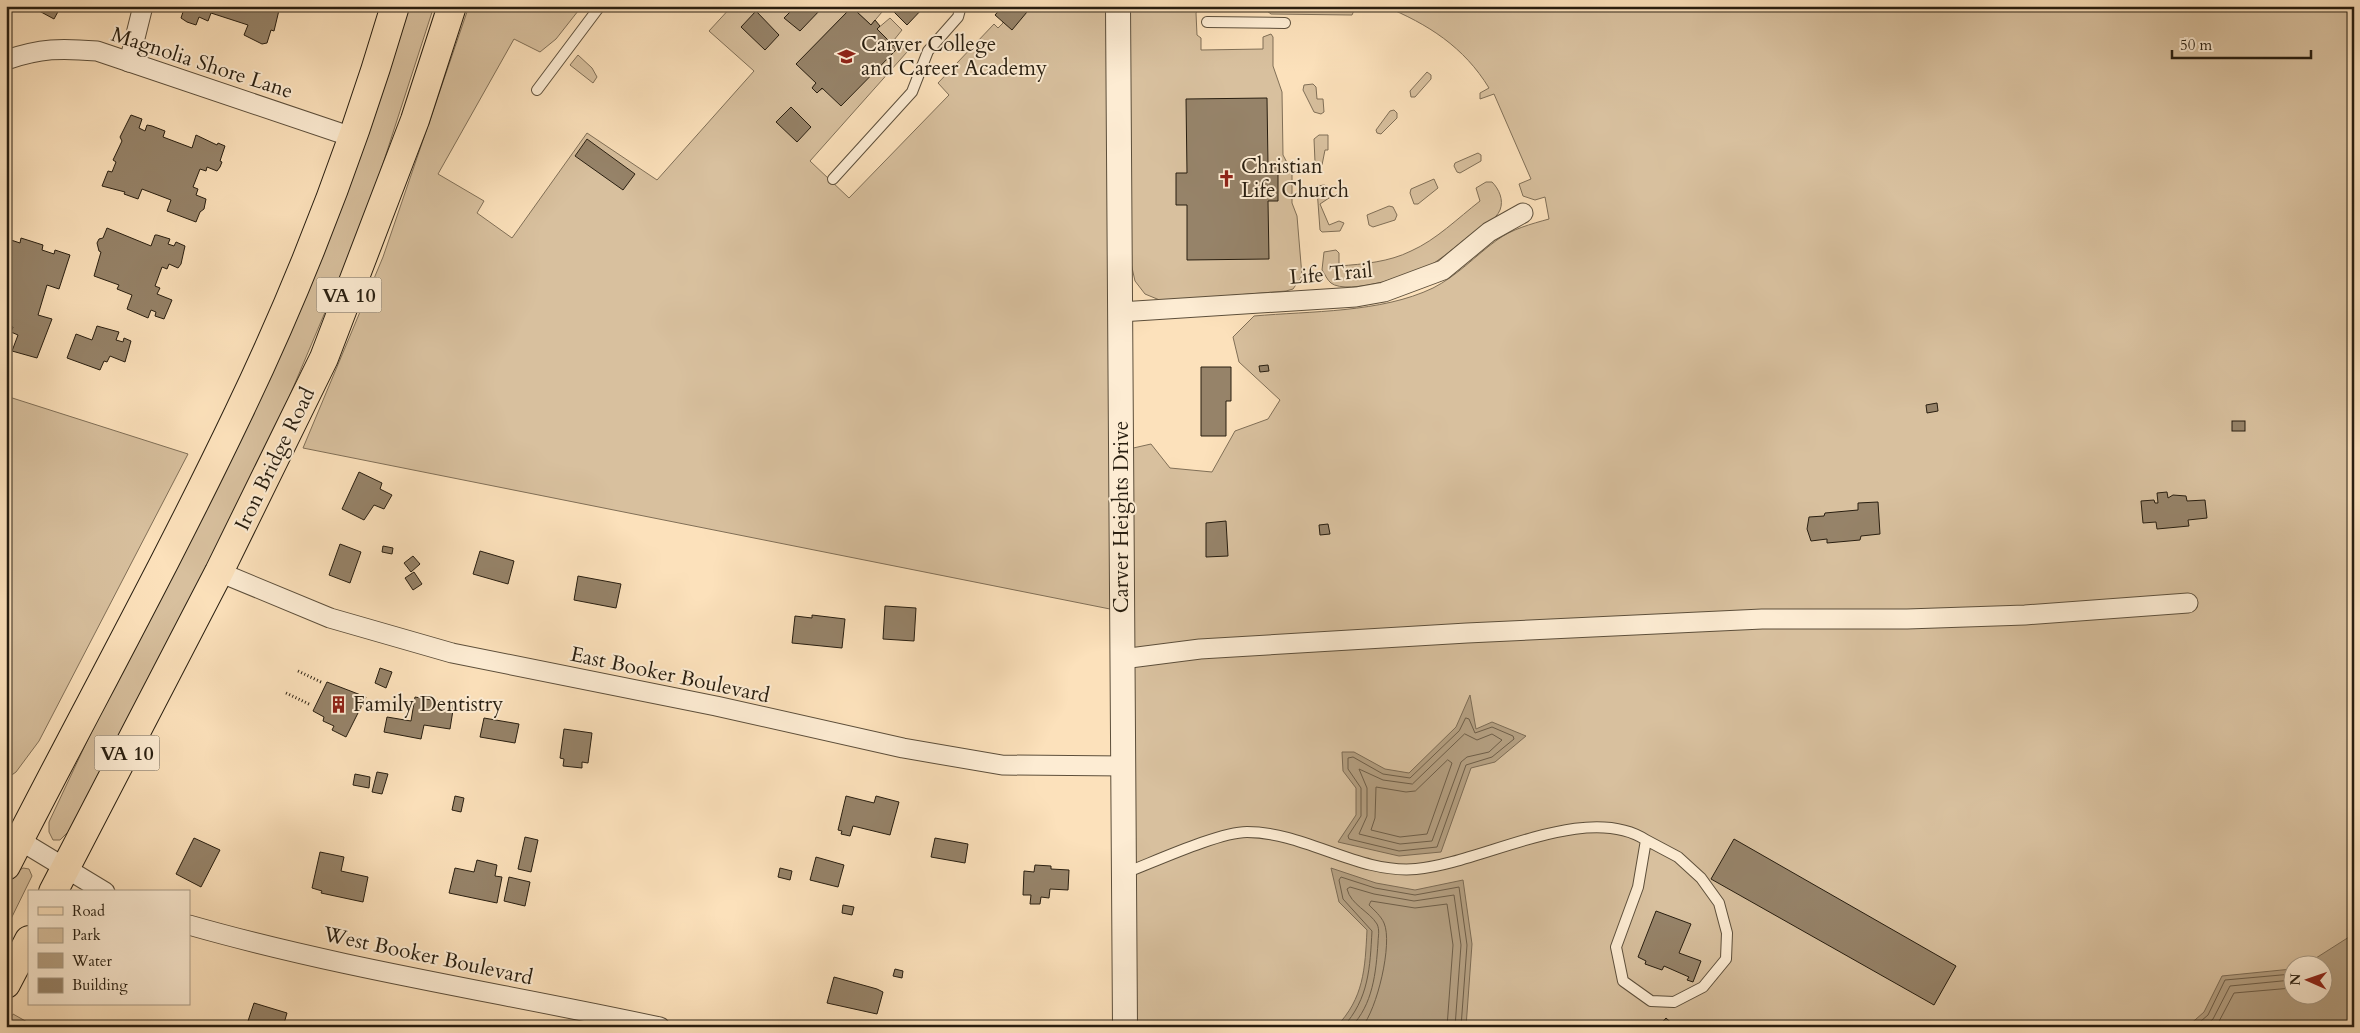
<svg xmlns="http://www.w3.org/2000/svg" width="2360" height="1033" viewBox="0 0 2360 1033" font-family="Cardo,serif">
  <rect width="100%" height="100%" fill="#fce1bb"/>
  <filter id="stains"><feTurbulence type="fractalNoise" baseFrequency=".004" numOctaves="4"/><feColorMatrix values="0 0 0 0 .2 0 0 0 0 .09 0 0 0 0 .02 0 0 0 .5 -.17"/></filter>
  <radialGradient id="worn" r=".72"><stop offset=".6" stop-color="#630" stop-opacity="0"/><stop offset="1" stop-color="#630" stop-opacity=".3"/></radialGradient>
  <g fill="#d8c09e" stroke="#806f57" fill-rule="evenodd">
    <path d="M402,6h32l-67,207 -99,234 -196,381 -12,12h-7l-4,-8v-10l48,-102z"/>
    <path d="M469,6h113l-26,33 -16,13 -26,-13 -76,135 46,27 -7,12 35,25 75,-105 70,47 97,-109 -45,-40 23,-25h113l4,4 -52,54 19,19 -4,5 5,4 80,-43 -20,-20 13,-11 12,12 -8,10 13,12 -97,109 39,37 100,-103 -11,-12 56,-59 4,4 5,-5v-17h103l3,238 11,367 -817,-163 80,-191z"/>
    <path d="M863,6h14l5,6 -11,13 -14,-13z"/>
    <path d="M1123,6h77l-4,7 1,22 4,3v12l62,-1v-12l8,-3 2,3v29l9,26 1,63 9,17v31l5,13 5,60 -9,13 -7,2 -124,10 -17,-7 -10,-13 -9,-40z"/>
    <path d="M1267,6h89l-4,9 -81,-1 -4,-3z"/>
    <path d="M1384,6h970v1021h-1221l-4,-578 22,-5 19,24 42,4 23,-41 33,-12 12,-19 -41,-38 -6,-25 21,-21c56,-5 127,-3 179,-28 24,-12 42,-32 64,-48 15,-11 34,-16 52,-21l-4,-22 -10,3 -12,-4 -4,-12 12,-5 -37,-85 -14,5v-6l9,-5c-25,-41 -61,-64 -105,-82zM2292,966h30v30h-30z"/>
    <path d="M578,55l14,13 5,9 -4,6 -23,-18z"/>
    <path d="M1427,72l4,3v4l-16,18h-4l-1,-6z"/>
    <path d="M1313,84l3,3 1,12h6l1,13 -3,2 -7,-2 -11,-22 1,-5z"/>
    <path d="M1394,110l3,3v5l-16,16 -4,-1 -1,-3 14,-19z"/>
    <path d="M1319,135h9v15h-3l-3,15 -7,-3 -1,-23z"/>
    <path d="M1478,153l3,2v6l-21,12 -3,-1 -3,-6 1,-3z"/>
    <path d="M1434,179l4,9 -20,16h-4l-4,-11 1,-4z"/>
    <path d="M1486,182h6c7,7 12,18 8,28 -4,10 -18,16 -26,22 -13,10 -26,22 -40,31 -16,11 -87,33 -103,20 -4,-3 -6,-9 -9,-13l2,-18 12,-2 3,3v13c25,-2 50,-4 72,-15 25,-11 47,-33 69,-50l-4,-13z"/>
    <path d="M1324,185l5,2 3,9 -12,8 9,21 10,-4 5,2 -4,8 -18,1 -2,-2 -3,-41 1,-3z"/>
    <path d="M1389,206l4,1 4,8 -2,5 -22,7 -4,-2 -2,-10z"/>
    <path d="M6,396l182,58 -149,287 -23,31 -10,7z"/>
    <path d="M23,868l6,1 3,7 -26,53c0,-19 -4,-51 17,-61z"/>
    <path d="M13,1014l23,13h-30z"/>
  </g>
  <g fill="#b49f81" stroke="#7c6b54">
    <path d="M1470,695l6,34 16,-7 34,14 -31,26 -24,6 -30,84 -42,4 -61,-14 18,-27v-27l-13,-17 -1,-19h12l31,17 24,4 47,-46z"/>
    <path d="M1331,868l45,15 39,7 48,-10 9,64 -6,83h-130c28,-29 29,-58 31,-97l-28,-28z"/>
    <path d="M2354,929v98h-167l17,-15 18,-36 70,-7v27h30v-30l-17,-1 44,-28z"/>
  </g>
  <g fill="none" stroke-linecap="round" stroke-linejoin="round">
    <g stroke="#6e5e48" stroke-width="1">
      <path d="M1466,718l3,1 6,14 17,-6 21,9 1,3 -22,18 -26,8 -29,82 -38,4 -50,-12 -1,-3 13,-20v-28l-13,-19v-11l5,-1 30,17 27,4 49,-47z"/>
      <path d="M1465,734l12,6 15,-6 10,6 -13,12 -22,5 -6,5 -29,79 -32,3 -41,-10 8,-18v-28l-8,-19 24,11 29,4z"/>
      <path d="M1448,760l4,3 -25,71 -27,3 -29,-7 4,-12 1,-31 30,5 9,-1z"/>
      <path d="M1343,1027c26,-28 27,-60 29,-96l-29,-32 -4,-19 2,-3 34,11 40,7 44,-8 8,58 -6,82"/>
      <path d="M1351,1027c22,-22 25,-55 27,-84 0,-6 2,-13 -1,-19 -8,-13 -26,-19 -30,-35l3,-2 24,7 40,7 40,-6 7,50 -6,82"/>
      <path d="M1362,1027c15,-17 31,-84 22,-104 -3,-7 -10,-13 -15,-18l2,-4 44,7 32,-4 6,41 -6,82"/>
      <path d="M2194,1027l14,-12 17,-35 67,-6"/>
      <path d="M2204,1027l9,-8 17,-33 62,-6"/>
      <path d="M2216,1027l18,-34 58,-5"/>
    </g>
  </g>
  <g fill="#968369" stroke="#281e10">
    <path d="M30,6h29l1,2 -6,11z"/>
    <path d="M185,6h95l-6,25 -3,-1 -4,13 -5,1 -18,-9 4,-10 -37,-12 -3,8 -9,-4 -3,8 -9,-3 -6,-4z"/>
    <path d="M796,6h25l2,1 -23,24 -16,-13z"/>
    <path d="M845,6h18l-6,6 14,13 4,-5 5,6 -3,3 20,20 -56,57 -19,-18 -5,5 -5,-5 4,-5 -20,-19 53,-54z"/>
    <path d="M888,6h37l-18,19z"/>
    <path d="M927,6h11l-5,6z"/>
    <path d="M1003,6h29l-20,24 -17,-15z"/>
    <path d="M756,11l23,24 -14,15 -24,-23z"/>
    <path d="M1267,98l1,67h10v36h-10l1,58 -82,1v-55h-11v-32h11l-1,-74z"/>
    <path d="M791,107l20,20 -14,15 -21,-20z"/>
    <path d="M131,115l11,4 -3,9 6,3 2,-6 5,1 13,5 -2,6 29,11 4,-13 21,10 1,-2 7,3 -5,15 2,1 -2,5 -3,4 -10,-4 -1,4 -6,-2 -7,18 5,2 -2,6 10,4 -2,10 -4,3 -4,10 -29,-11 4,-11 -29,-11 -4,10 -14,-5 1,-2 -23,-6 6,-15 4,1 4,-10 -3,-2 9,-19 -2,-4z"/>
    <path d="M587,139l48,35 -12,16 -48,-34z"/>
    <path d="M107,228l44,18 4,-11h2l13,4 -2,5 6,2 2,-4 9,4 -4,18 -3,4 -9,-4 -2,5 -5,-2 -7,19 5,2 -3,6 15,6 -8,19 -9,-3 1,-4 -5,-2 -3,8 -21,-9 5,-14 -15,-6 2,-4 -25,-9 7,-24 -2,-1 -2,-8 2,-4 4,-1z"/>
    <path d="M6,233l4,1 -2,5 12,4 1,-5 22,7 -1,5 12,4 1,-4 15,5 -11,34 -12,-4 -9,30 14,4 -15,39 -25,-7 6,-16 -7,-3 2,-5 -7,-2z"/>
    <path d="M97,326l22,6 -3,8 7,2 1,-4 7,3 -6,21 -15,-6 -3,6 -3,-1 -4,9 -33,-12 9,-24 16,6z"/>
    <path d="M1268,365l1,6 -9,1 -1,-6z"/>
    <path d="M1201,367h30v34h-5v35h-25z"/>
    <path d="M1937,403l1,8 -11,2 -1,-8z"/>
    <rect x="2232" y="421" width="13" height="10"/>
    <path d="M359,472l23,11 -2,6 12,6 -8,14 -10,-4 -10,15 -22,-11z"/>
    <path d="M2167,492l1,6 5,-3 13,1 1,5 18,-1 2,18 -19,2 1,6 -32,3 -1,-7 -13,1 -2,-22 13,-1 1,3h3l-1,-10z"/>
    <path d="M1878,502l2,32 -19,2 -1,4 -33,3v-4l-16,2 -4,-12 2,-12 15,-1 1,-3 33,-3v-7z"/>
    <path d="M1226,521l2,35 -22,1v-34z"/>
    <path d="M1328,524l2,10 -10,1 -1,-10z"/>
    <path d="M340,544l21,8 -11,31 -21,-8z"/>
    <path d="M383,546l10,2 -1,6 -10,-2z"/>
    <path d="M480,551l34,10 -6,23 -35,-10z"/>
    <path d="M413,556l7,8 -9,8 -7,-9z"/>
    <path d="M414,572l8,12 -9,6 -8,-12z"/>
    <path d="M578,576l43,8 -5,24 -42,-8z"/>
    <path d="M885,606l31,2 -2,33 -31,-2z"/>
    <path d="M812,615l33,4 -3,29 -50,-5 3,-27 17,2z"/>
    <path d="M380,668l12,4 -6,16 -11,-5z"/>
    <path d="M327,682l39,15 -20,40 -14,-7 2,-4 -11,-5 1,-4 -11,-6z"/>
    <path d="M415,697l39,7 -4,25 -26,-4 -3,14 -37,-7 3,-15 24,4z"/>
    <path d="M484,718l35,6 -4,19 -35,-6z"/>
    <path d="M564,729l28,4 -4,30 -6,-1v6l-19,-2 1,-7 -4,-1z"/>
    <path d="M377,772l11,2 -6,20 -10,-2z"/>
    <path d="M355,774l15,3 -1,11 -16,-3z"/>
    <path d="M455,796l9,2 -3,14 -9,-2z"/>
    <path d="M846,796l28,7 2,-7 23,6 -9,33 -37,-9 -3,10 -9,-2 1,-3 -4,-1z"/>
    <path d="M525,837l13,3 -7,32 -13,-3z"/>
    <path d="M194,838l26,12 -19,37 -25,-13z"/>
    <path d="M935,838l33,6 -3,19 -34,-6z"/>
    <path d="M1734,839l222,127 -22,39 -223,-126z"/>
    <path d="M320,852l24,5 -3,14 27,6 -5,25 -42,-9 1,-2 -10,-3z"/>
    <path d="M816,857l28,8 -6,22 -28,-7z"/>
    <path d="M477,860l20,5 -2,11 7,1 -5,26 -48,-10 6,-25 19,4z"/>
    <path d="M1035,865l16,1v3l18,1 -1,20 -18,-1 -1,9 -8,-1 -1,7h-10l1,-9h-8l1,-24 10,1z"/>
    <path d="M780,868l12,3 -2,9 -12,-3z"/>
    <path d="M509,877l21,5 -5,24 -21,-5z"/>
    <path d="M843,905l11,2 -2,8 -10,-2z"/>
    <path d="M1656,911l35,13 -12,29 22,8 -8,21 -6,-2 2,-3 -25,-11 -2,4 -17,-6 1,-3 -8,-4z"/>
    <path d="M895,969l8,2 -1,7 -9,-2z"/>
    <path d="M834,977l43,12 6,3 -6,22 -50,-11z"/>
    <path d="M254,1003l33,10 -4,14h-16l-19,-6z"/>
    <path d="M1666,1018l10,9h-18z"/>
  </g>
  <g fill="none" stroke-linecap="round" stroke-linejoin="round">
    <defs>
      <g id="service">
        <path d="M1207,22l78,1"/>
        <path d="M537,90l63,-84"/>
        <path d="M833,179l79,-87 16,-41 30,-34 3,-11"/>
        <path d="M1125,873c29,-11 94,-41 122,-41 58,0 111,42 169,37 67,-6 170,-68 230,-29l-8,47 -22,60 7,34 28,20 23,1 29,-15 23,-28 1,-26 -8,-30 -18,-25 -23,-21 -32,-17"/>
      </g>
      <g id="minor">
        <path d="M6,60c35,-12 55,-12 91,-9l255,86"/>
        <path d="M129,62l14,-56"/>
        <path d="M1120,312l236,-15 28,-5 59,-22 46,-38 34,-19"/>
        <path d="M219,572l111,46 122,35 264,53 187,42 99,17 122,1"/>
        <path d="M1122,659l78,-10 267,-16 295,-14h145l118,-4 163,-12"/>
        <path d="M6,832l99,60"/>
        <path d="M189,925c154,44 314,68 471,102"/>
      </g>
      <path id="tertiary" d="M1118,6l7,1021"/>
      <g id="primary">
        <path d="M6,866c77,-151 159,-299 232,-452 63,-131 116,-269 157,-408"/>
        <path d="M53,892l166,-320 105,-214 91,-238 37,-114"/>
        <path d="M6,984l23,-44"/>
      </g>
    </defs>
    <use href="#service" stroke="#5d4f3b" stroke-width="12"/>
    <use href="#minor" stroke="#5d4f3b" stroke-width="21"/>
    <use href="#tertiary" stroke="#5d4f3b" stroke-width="26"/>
    <use href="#primary" stroke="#281e10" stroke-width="30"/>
    <g stroke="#281e10" stroke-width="3" stroke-dasharray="1 2.5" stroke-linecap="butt">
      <path d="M298,671l25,12"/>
      <path d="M286,693l25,12"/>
    </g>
    <use href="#service" stroke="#fdecd3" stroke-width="10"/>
    <use href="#minor" stroke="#fdecd3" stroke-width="19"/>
    <use href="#tertiary" stroke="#fdecd3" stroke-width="24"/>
    <use href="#primary" stroke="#fce1bb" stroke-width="28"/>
  </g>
  <defs>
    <symbol id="school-bare" viewBox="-9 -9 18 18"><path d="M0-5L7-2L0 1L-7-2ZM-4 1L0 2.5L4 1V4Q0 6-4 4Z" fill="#8f2418" stroke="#fdecd3" stroke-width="2.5" paint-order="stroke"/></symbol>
    <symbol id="church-bare" viewBox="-9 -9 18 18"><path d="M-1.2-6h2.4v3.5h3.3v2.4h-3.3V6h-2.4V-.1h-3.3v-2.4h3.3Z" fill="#8f2418" stroke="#fdecd3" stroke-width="2.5" paint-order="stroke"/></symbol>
    <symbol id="building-bare" viewBox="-9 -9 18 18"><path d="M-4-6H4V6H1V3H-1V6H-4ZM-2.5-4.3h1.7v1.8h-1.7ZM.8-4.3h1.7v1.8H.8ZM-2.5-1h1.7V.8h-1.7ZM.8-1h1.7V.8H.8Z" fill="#8f2418" stroke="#fdecd3" stroke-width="2.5" paint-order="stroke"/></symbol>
  </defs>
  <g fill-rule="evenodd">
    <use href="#school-bare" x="834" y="44" width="25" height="25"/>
    <use href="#church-bare" x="1214" y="166" width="25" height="25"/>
    <use href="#building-bare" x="326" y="692" width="25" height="25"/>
  </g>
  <g text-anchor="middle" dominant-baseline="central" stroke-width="4" stroke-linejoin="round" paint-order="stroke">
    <g fill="#fdecd3" stroke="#685c4a" stroke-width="1">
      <rect x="316.5" y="277.5" width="65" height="35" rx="4"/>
      <rect x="94.5" y="735.5" width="65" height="35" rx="4"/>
    </g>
    <g font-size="20" font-weight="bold" fill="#281e10">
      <text x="349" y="295">VA 10</text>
      <text x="127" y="753">VA 10</text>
    </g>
    <g font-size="21" fill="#281e10" stroke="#fdecd3" text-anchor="start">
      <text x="861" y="44">Carver College<tspan x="861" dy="24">and Career Academy</tspan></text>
      <text x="1241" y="166">Christian<tspan x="1241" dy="24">Life Church</tspan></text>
      <text x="353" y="704">Family Dentistry</text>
    </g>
    <g font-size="21" fill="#281e10" stroke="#fdecd3">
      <text transform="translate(202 63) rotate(18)">Magnolia Shore Lane</text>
      <text transform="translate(1331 274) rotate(-5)">Life Trail</text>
      <text transform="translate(275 459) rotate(-64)">Iron Bridge Road</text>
      <text transform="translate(1121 517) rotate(-90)">Carver Heights Drive</text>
      <text transform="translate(670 675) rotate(12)">East Booker Boulevard</text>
      <text transform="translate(428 956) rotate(12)">West Booker Boulevard</text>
    </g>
  </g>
  <rect width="2360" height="1033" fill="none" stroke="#fce1bb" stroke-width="25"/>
  <rect x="8" y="8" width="2345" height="1018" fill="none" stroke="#281e10" stroke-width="2.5"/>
  <rect x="12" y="12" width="2335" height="1008" fill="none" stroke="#281e10"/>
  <rect x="28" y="890" width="162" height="115" fill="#fdecd3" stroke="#a89a85"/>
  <rect x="38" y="907" width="25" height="8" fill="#fce1bb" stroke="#a89a85"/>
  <text x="72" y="916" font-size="15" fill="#281e10">Road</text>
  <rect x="38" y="928" width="25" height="15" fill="#d8c09e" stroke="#a89a85"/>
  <text x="72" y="940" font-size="15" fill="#281e10">Park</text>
  <rect x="38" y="953" width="25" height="15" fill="#b49f81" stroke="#a89a85"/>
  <text x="72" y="966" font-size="15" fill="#281e10">Water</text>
  <rect x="38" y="978" width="25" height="15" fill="#968369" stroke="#a89a85"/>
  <text x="72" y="990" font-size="15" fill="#281e10">Building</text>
  <g transform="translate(2308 980) rotate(272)"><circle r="24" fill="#fdecd3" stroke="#a89a85"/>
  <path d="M0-4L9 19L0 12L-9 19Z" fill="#8f2418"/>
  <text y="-8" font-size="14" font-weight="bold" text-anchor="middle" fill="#281e10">N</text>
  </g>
  <path d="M2172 50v8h139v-8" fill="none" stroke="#281e10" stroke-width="2.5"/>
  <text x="2180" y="50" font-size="15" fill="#281e10" stroke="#fdecd3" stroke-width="4" paint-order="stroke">50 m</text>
  <rect width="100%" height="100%" filter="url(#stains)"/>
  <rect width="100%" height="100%" fill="url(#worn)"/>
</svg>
